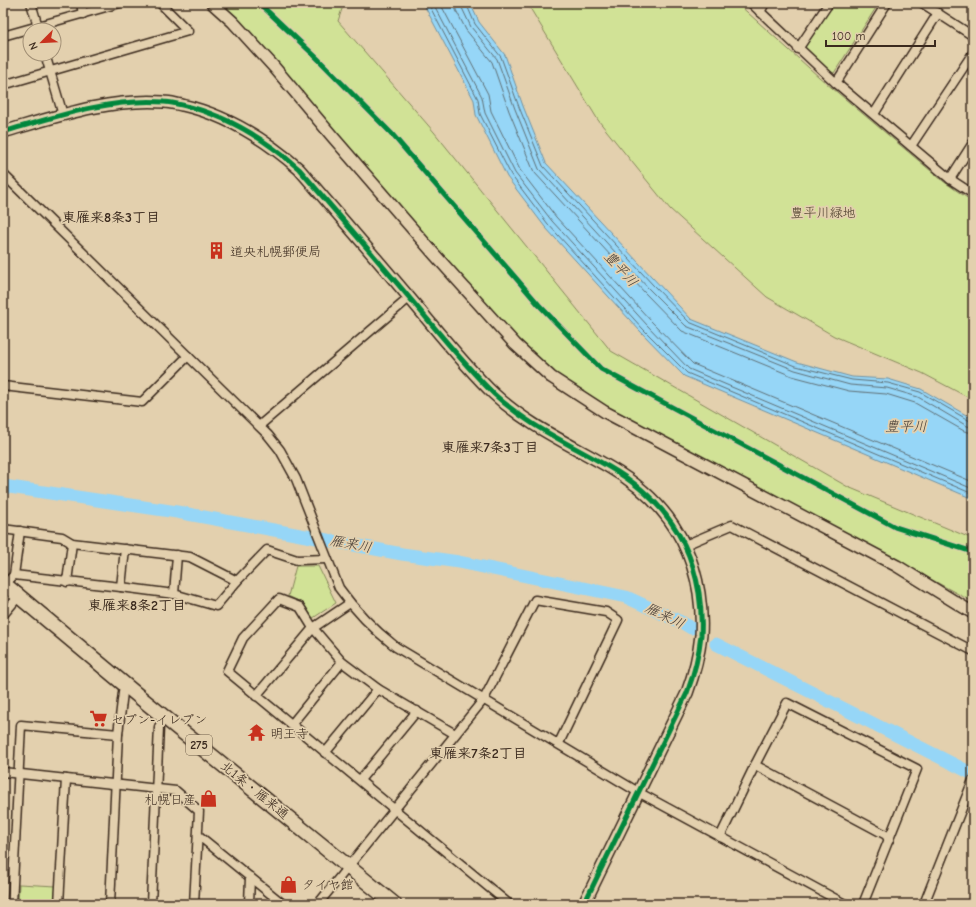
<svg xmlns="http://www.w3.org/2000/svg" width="976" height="907" viewBox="0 0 976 907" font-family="'Comic Neue','Klee One',sans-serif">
  <rect width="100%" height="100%" fill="#e3d0ae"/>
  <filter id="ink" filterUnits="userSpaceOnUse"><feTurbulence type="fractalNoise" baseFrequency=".025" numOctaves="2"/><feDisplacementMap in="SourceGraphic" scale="8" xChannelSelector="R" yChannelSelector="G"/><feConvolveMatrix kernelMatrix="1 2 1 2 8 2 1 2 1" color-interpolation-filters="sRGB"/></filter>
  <g filter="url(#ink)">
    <g fill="#d1e296" stroke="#86865a">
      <path d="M218,3h126l-6,18 96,111 177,219 237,136 125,52v63l-146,-79 -207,-108 -64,-42 -55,-49 -221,-258z"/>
      <path d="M527,3h210l82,74 124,104 30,21v198l-51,-27 -88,-37 -67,-39 -97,-88 -72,-89z"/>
      <path d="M834,3h45l-45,70 -2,-1 -27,-22v-3z"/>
      <path d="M296,566h22l18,37 -23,15 -10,-15 -15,-7z"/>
      <path d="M19,884l37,2 -2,18h-36z"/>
    </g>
    <path fill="#96d6f7" stroke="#7291a0" d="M423,3h47l9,19 26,33 18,51 23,57 145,156 106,43 55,15 36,2 33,10 52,30v80l-289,-123 -44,-45 -95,-104 -38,-50 -31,-62 -2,-15z"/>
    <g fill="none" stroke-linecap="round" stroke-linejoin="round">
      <g stroke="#5f6f75" stroke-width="1">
        <path d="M428,3l50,96 2,15 31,61 37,49 95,105 44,44 286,121"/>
        <path d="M433,3l49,94 3,16 30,60 37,48 95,104 42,44 284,120"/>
        <path d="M440,3l48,91 3,17 29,59 36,47 95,104 42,43 280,118"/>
        <path d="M455,3l1,7 10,20 26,32 17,49 25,61 111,121 37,38 110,45 57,15 37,3 29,9 49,28 9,2"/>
        <path d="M461,3l1,5 9,19 26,32 18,50 24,60 110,120 37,37 109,44 55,15 37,3 31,9 49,29 6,1"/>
        <path d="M466,3l9,21 26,33 18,50 24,59 110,119 36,37 107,44 56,14 36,3 32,9 50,29 3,1"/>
      </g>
      <g stroke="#96d6f7" stroke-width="13">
        <path d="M3,486l174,26 225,42 57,8 129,27 38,8 57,26 8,5"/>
        <path d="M716,644l257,130"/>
      </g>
      <defs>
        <g id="minor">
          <path d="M31,3l8,27"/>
          <path d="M81,3l2,11"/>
          <path d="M751,3l85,80 114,96 23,15"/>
          <path d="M922,3l51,33"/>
          <path d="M760,12l5,-9"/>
          <path d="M3,36l117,-33"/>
          <path d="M798,49l31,-46"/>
          <path d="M45,54l18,61"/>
          <path d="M836,83l51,-80"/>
          <path d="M3,85l185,-54 -28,-28"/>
          <path d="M874,114l64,-101"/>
          <path d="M911,146l62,-93"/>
          <path d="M3,174l265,261 12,15 16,29 43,109c17,24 34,41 57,59l242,145 207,112"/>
          <path d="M950,179l23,-36"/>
          <path d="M3,386l139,16 46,-46"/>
          <path d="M259,426l150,-128"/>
          <path d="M3,529l59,8 10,6 118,14 47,24"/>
          <path d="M685,545l47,-20 241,126"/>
          <path d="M14,575l6,-44"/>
          <path d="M67,582l5,-39"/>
          <path d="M5,584l9,-9 107,12 53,7 42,12 21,-25 30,-31 30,10 30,-1"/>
          <path d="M121,587l4,-38"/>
          <path d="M174,594l3,-39"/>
          <path d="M3,615l16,-19"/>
          <path d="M256,696l57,-68 37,-25"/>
          <path d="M291,725l51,-63"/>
          <path d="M455,734l-77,-45 -36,-27 -29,-34 -13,-21 -21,-8 -36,39 -16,33 282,233"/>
          <path d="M325,753l53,-64"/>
          <path d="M755,765l32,-62 130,66 -54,135"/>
          <path d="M3,772l173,19 23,20 -5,93"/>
          <path d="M360,780l57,-69"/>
          <path d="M198,835l85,69"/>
          <path d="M720,837l35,-72 131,70 3,5"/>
          <path d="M12,904l9,-179 97,9"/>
          <path d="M59,904l7,-125"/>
          <path d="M110,904l8,-170 6,-50"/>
          <path d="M151,904l8,-177 5,-11"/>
          <path d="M249,904l1,-27"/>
          <path d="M318,904l166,-205 51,-99 71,12 12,8 -59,123"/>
          <path d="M924,904l49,-124"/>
        </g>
        <g id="tertiary">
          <path d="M212,3l21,19 41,45 58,69 103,119 80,89 36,33 54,35 292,154 76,47"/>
          <path d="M3,132c52,-15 106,-34 161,-30 6,0 12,2 18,3 45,10 83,34 117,64 38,44 76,88 114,133 26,31 52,64 81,92 34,32 76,50 115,73 49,28 81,70 90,126 2,14 3,28 2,42 -2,20 -7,39 -14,58l-103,211"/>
        </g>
        <path id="trunk" d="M3,583l139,116 252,205"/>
      </defs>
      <use href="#minor" stroke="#3b2a1e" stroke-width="11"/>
      <use href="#tertiary" stroke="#3b2a1e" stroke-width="14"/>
      <use href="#trunk" stroke="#3b2a1e" stroke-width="17"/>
      <use href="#minor" stroke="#e3d0ae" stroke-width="8"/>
      <use href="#tertiary" stroke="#e3d0ae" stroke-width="11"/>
      <use href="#trunk" stroke="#e3d0ae" stroke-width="14"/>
      <defs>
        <g id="cycleway">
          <path d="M259,3l58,55 74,75 148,172 62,64 294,158 78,25"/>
          <path d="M3,132c52,-15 106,-34 161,-30 6,0 12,2 18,3 45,10 83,34 117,64 38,44 76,88 114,133 26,31 52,64 81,92 34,32 76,50 115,73 49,28 81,70 90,126 2,14 3,28 2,42 -2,20 -7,39 -14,58l-103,211"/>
        </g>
      </defs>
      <use href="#cycleway" stroke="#e3d0ae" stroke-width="8"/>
      <use href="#cycleway" stroke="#00873e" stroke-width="5"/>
    </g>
  </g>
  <defs>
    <symbol id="building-bare" viewBox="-9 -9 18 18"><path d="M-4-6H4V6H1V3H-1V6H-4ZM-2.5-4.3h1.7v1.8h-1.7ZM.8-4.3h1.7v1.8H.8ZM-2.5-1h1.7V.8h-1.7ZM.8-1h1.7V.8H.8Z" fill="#c8321e" stroke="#e3d0ae" stroke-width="2.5" paint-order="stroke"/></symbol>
    <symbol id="supermarket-bare" viewBox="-9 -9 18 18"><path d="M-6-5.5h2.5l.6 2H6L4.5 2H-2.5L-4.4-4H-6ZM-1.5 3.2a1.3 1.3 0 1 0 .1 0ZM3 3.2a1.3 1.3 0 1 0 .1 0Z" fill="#c8321e" stroke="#e3d0ae" stroke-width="2.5" paint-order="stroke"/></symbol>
    <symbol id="temple-bare" viewBox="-9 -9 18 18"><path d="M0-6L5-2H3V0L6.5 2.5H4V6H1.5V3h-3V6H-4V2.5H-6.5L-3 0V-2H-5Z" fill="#c8321e" stroke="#e3d0ae" stroke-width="2.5" paint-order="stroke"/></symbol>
    <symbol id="shop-bare" viewBox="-9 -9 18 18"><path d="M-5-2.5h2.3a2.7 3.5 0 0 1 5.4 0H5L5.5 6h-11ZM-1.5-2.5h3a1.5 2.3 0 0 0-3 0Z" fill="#c8321e" stroke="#e3d0ae" stroke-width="2.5" paint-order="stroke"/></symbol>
  </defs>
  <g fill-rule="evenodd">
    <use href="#building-bare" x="204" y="238" width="25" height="25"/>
    <use href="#supermarket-bare" x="86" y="706" width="25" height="25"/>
    <use href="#temple-bare" x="244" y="720" width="25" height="25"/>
    <use href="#shop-bare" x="196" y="786" width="25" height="25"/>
    <use href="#shop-bare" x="276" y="872" width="25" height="25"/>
  </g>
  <g text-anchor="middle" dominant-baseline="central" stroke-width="3.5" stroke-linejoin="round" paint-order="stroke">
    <rect fill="#e3d0ae" stroke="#6d5c49" stroke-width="1" x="186" y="735" width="26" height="20" rx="3"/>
    <g font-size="12" font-weight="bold" fill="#3b2a1e">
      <text x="199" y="745">275</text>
    </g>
    <g font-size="13" fill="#4a3c2a" stroke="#e3d0ae">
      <text x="823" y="212">豊平川緑地</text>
    </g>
    <g font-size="13" fill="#3b2a1e" stroke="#e3d0ae" text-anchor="start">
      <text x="230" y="251">道央札幌郵便局</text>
      <text x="111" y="719">セブン-イレブン</text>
      <text x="270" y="733">明王寺</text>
      <text x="196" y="799" text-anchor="end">札幌日産</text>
      <text x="302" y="884">タイヤ館</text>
    </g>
    <g font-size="13" fill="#3b2a1e" stroke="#e3d0ae">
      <text transform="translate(255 790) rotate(39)">北1条・雁来通</text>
    </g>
    <g font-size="14" font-weight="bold" fill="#3b2a1e" stroke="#e3d0ae">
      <text x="111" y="217">東雁来8条3丁目</text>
      <text x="490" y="447">東雁来7条3丁目</text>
      <text x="137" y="605">東雁来8条2丁目</text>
      <text x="478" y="753">東雁来7条2丁目</text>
    </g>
    <g font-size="14" font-style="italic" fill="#443b34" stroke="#e3d0ae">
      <text transform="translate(621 269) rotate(48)">豊平川</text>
      <text x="906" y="426">豊平川</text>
      <text transform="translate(351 544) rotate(11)">雁来川</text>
      <text transform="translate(665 616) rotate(26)">雁来川</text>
    </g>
  </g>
  <rect width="976" height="907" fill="none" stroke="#e3d0ae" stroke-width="16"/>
  <rect x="8" y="8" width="960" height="891" fill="none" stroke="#3b2a1e" stroke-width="1.5" filter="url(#ink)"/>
  <g transform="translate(42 42) rotate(246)"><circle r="19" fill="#e3d0ae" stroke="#a08e74"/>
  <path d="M0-3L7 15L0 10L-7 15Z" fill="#c8321e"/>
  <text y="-6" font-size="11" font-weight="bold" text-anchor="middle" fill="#3b2a1e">N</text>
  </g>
  <path d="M826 40v6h109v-6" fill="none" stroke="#3b2a1e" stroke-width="2"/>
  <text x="832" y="40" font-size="12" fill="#3b2a1e" stroke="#e3d0ae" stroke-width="3" paint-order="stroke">100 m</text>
</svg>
